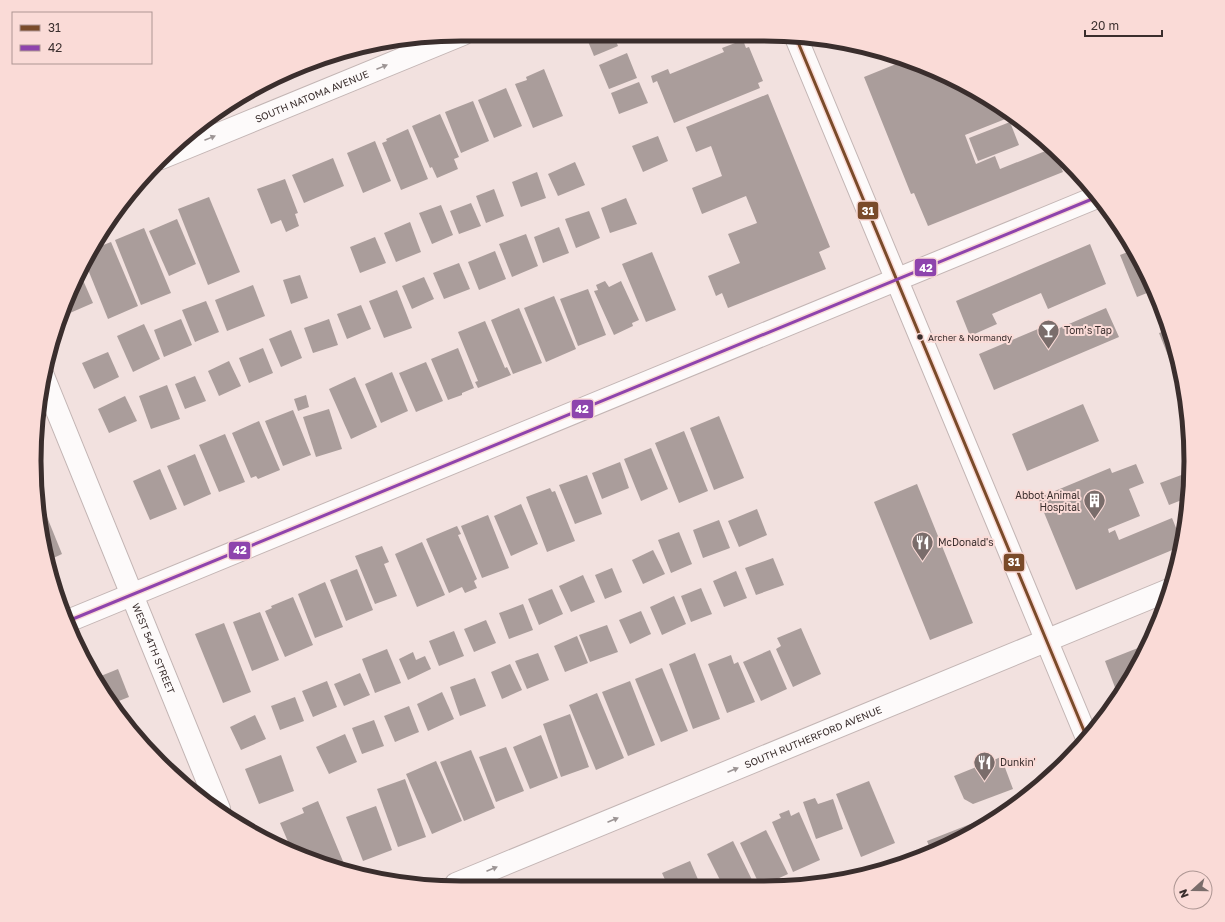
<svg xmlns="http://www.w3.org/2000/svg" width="1225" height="922" viewBox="0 0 1225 922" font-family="'Golos Text',sans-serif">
  <rect width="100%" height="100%" fill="#f2e1df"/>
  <g fill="#aa9d9b">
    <path d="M585,34h28l5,12 -24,10z"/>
    <path d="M625,34l22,1 -19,7z"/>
    <path d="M743,40l3,8 3,-1 14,34 -5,2 2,5 -86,35 -17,-42 -4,2 -2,-7 17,-7 2,5 54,-22 -2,-4z"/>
    <path d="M627,53l10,25 -28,11 -10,-24z"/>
    <path d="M906,60l47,18 60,38 -48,19 11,29 19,-8 5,13 53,-21 10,24 -135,54 -14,-33 -3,1 -47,-117z"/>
    <path d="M544,69l19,47 -30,12 -18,-44 12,-4 -1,-3z"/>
    <path d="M639,82l9,21 -29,11 -8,-21z"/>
    <path d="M506,88l16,38 -28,12 -16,-38z"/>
    <path d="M768,94l62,153 -11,5 7,17 -98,39 -6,-15 -6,3 -8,-20 32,-13 -12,-29 29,-11 -11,-27 -44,18 -10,-26 30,-12 -11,-30 -15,6 -10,-25z"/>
    <path d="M473,101l16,40 -28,12 -16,-41z"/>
    <path d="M440,114l19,43 -5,2 4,10 -21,9 -5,-11 -2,1 -18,-42z"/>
    <path d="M1010,122l9,23 -41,16 -9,-23z"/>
    <path d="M408,129l20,50 -27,11 -19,-47 5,-2 -1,-2z"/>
    <path d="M658,136l10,25 -25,11 -11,-26z"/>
    <path d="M375,141l16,40 -28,12 -16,-40z"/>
    <path d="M333,158l11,28 -40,17 -12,-28z"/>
    <path d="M575,162l10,23 -27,11 -10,-22z"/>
    <path d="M537,172l9,26 -25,9 -9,-25z"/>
    <path d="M285,179l13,34 -3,1 4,12 -13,6 -5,-12 -10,4 -14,-35z"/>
    <path d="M494,189l10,27 -18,7 -10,-27z"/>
    <path d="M209,197l31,75 -32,13 -30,-76z"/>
    <path d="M626,198l11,26 -27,9 -9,-25z"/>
    <path d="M471,203l10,23 -22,8 -9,-23z"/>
    <path d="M441,205l12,30 -21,9 -13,-31z"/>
    <path d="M589,211l11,27 -24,10 -11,-29z"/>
    <path d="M177,219l19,45 -27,12 -20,-45z"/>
    <path d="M410,222l11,30 -25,10 -12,-29z"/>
    <path d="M559,227l10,26 -26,10 -9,-26z"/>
    <path d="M144,228l27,65 -30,12 -26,-65z"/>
    <path d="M526,234l12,32 -26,11 -13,-33z"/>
    <path d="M375,237l11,26 -26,10 -10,-26z"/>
    <path d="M111,242l27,64 -30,13 -23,-57 8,-13z"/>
    <path d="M1090,244l16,40 -58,25 -7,-16 -49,21 5,10 -27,12 -14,-35z"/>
    <path d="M1133,250l25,47 1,3 -4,1 -3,-10 -15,6 -17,-42z"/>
    <path d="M495,251l11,28 -27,11 -11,-28z"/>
    <path d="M652,252l24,58 -30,12 -24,-58z"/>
    <path d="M459,263l11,26 -26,10 -11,-26z"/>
    <path d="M79,271l14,32 -30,13 15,-44z"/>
    <path d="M300,275l8,23 -17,6 -8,-24z"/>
    <path d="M424,277l10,22 -22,10 -10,-23z"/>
    <path d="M605,281l4,6 12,-6 18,39 -7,3 1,3 -19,9 -20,-44 4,-1 -2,-5z"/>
    <path d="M253,285l12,31 -38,15 -12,-31z"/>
    <path d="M588,289l18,46 -28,11 -18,-47z"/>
    <path d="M397,290l15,38 -28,10 -15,-37z"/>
    <path d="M554,296l22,53 -30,13 -22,-54z"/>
    <path d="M206,301l13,31 -24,10 -13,-32z"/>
    <path d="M361,305l10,24 -24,10 -10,-25z"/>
    <path d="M519,308l23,55 -29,11 -22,-54z"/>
    <path d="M1106,308l13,29 -125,53 -15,-36 66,-28 3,7z"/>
    <path d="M181,319l11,26 -28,12 -10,-27z"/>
    <path d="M329,319l9,26 -25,8 -9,-25z"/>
    <path d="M485,321l20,47 2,-1 4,8 -33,13 -3,-6 3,-1 -20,-49z"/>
    <path d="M144,324l16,35 -27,13 -16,-36z"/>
    <path d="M291,330l11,28 -21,9 -12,-28z"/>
    <path d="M1168,330l11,36 -6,2 -14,-35z"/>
    <path d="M263,348l10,25 -24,10 -10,-25z"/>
    <path d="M458,348l16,40 -12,5v2l-14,5 -17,-41z"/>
    <path d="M108,352l11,25 -25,12 -12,-26z"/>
    <path d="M229,361l12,25 -22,10 -11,-25z"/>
    <path d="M426,362l17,39 -27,11 -17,-39z"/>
    <path d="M392,372l16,39 -27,12 -16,-39z"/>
    <path d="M195,376l11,25 -21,8 -10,-25z"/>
    <path d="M355,377l22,50 -26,12 -22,-50z"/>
    <path d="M167,385l13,34 -29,10 -12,-33z"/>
    <path d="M1184,387l1,18 -7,-16z"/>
    <path d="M306,395l3,12 -11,4 -4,-12z"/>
    <path d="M125,396l12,25 -28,12 -11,-24z"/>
    <path d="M1083,404l16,37 -72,30 -15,-37z"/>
    <path d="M329,409l13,40 -26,8 -13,-40z"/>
    <path d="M293,410l18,45 -28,11 -18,-45z"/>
    <path d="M719,416l25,62 -30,12 -24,-62z"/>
    <path d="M259,421l21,49 -22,9 -2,-3 -5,2 -19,-45z"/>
    <path d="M684,431l24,60 -29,12 -24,-60z"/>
    <path d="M225,434l20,48 -26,10 -20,-47z"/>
    <path d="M651,448l17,41 -27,12 -17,-42z"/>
    <path d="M195,454l16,40 -27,12 -17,-40z"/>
    <path d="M620,462l9,26 -27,11 -10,-26z"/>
    <path d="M1136,464l8,19 -15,6 11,27 -32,13 1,4 6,-3 4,10 53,-22 11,27 -1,1 -106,44 -38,-92 72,-30 2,5z"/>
    <path d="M160,469l17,40 -27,11 -17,-39z"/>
    <path d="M1184,474l5,10 -2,14 -18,7 -9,-22z"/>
    <path d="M587,475l15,39 -27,10 -16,-39z"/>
    <path d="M917,484l56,139 -43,17 -56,-138z"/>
    <path d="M550,488l2,4 3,-1 20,50 -28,11 -21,-55z"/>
    <path d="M521,504l17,40 -27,12 -17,-40z"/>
    <path d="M43,507l19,47 -13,6 -10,-51z"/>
    <path d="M757,509l10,26 -28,12 -11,-26z"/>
    <path d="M1186,512l-1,8 -1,11 -6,-15z"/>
    <path d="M488,515l21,53 -27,10 -21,-52z"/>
    <path d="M719,520l11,28 -27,10 -10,-28z"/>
    <path d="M457,526l4,8 -3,1 19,44 -3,2 3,7 -12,5 -3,-6 -13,6 -23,-54z"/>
    <path d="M679,532l13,32 -21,9 -13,-33z"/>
    <path d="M422,542l23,53 -28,12 -22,-53z"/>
    <path d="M382,546l7,16 -5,2 13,32 -22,8 -20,-48z"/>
    <path d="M653,550l12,24 -22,10 -11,-24z"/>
    <path d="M773,558l11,27 -28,10 -11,-27z"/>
    <path d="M612,568l10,24 -17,7 -10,-24z"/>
    <path d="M357,569l16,41 -27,11 -16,-41z"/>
    <path d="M736,571l11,27 -23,9 -11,-26z"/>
    <path d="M583,575l12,27 -24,10 -12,-26z"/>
    <path d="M325,582l18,45 -28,11 -17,-44z"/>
    <path d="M701,588l11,26 -21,8 -10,-26z"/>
    <path d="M552,589l11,25 -24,11 -11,-26z"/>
    <path d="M674,596l12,28 -24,11 -12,-28z"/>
    <path d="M293,597l20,48 -28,12 -20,-46 7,-3 -1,-2z"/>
    <path d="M523,604l10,26 -24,9 -10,-26z"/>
    <path d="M641,611l10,23 -21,10 -11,-24z"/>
    <path d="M260,612l19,48 -27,11 -19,-49z"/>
    <path d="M486,620l10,23 -22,9 -10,-23z"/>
    <path d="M224,623l27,69 -28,11 -28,-69z"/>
    <path d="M607,625l11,27 -28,10 -11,-27z"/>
    <path d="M801,628l20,46 -28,13 -17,-38 5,-3 -4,-8z"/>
    <path d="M454,631l10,25 -25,10 -10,-25z"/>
    <path d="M577,636l11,27 -23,9 -11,-26z"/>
    <path d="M1148,644l-29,54 -14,-37z"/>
    <path d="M387,649l14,34 -26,10 -13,-34z"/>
    <path d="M770,650l17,39 -26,12 -18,-39z"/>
    <path d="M413,652l3,8 9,-4 6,13 -23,11 -9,-21z"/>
    <path d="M538,653l11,27 -22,9 -12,-28z"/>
    <path d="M695,653l25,66 -27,10 -24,-65z"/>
    <path d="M731,655l3,9 4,-2 17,40 -28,11 -19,-49z"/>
    <path d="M510,664l12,26 -20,9 -11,-27z"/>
    <path d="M662,668l26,63 -27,11 -26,-63z"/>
    <path d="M118,669l11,28 -18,7 -5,-6 -10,-20z"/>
    <path d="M360,673l10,22 -26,11 -10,-22z"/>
    <path d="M475,678l11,28 -26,10 -10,-29z"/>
    <path d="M327,681l10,26 -24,10 -11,-26z"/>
    <path d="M630,681l25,64 -27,11 -26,-64z"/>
    <path d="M442,692l12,27 -26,12 -11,-27z"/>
    <path d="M597,693l27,65 -28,12 -27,-65z"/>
    <path d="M295,697l9,24 -24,9 -9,-24z"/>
    <path d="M409,706l10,26 -24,10 -11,-26z"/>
    <path d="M570,714l19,53 -28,10 -18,-53z"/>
    <path d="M255,715l11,24 -25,11 -11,-23z"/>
    <path d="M374,720l10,26 -22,8 -10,-26z"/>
    <path d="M345,734l12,28 -28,12 -13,-27z"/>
    <path d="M541,735l17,43 -28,11 -17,-42z"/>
    <path d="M506,747l18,44 -28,11 -17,-45z"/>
    <path d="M471,750l24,58 -31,13 -24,-59z"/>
    <path d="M281,755l13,36 -35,13 -14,-35z"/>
    <path d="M1001,757l12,32 -40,15 -9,-5 -10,-23z"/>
    <path d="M436,761l26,60 -30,13 -26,-60z"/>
    <path d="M405,779l21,58 -28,10 -21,-58z"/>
    <path d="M869,781l26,62 -34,14 -25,-63z"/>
    <path d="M815,798l3,6 15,-5 10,30 -27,10 -13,-37z"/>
    <path d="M318,801l29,70 -23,-6 -32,-14 -12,-28 24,-10 -2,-5z"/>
    <path d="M376,806l16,44 -29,11 -17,-44z"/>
    <path d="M789,810l2,6 8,-4 21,48 -27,12 -21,-50 9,-4 -2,-4z"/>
    <path d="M1001,812l2,3 -2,1 -69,37 -5,-12z"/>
    <path d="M766,830l22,44 -22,10h-7l-19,-41z"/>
    <path d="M733,841l21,43h-32l-15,-30z"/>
    <path d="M690,861l10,23h-33l-5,-11z"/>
  </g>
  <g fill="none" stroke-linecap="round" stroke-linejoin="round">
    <defs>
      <g id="street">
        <path id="s1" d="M161,158l302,-124"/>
        <path id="s2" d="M43,376l176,433"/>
        <path d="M68,621l1029,-424"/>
        <path id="s3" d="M456,884l713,-294"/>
      </g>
      <path id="secondary" d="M795,35l292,703"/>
    </defs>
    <use href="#street" stroke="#c3b5b4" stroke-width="24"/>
    <use href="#secondary" stroke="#c3b5b4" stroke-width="24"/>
    <use href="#street" stroke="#fdfafa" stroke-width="22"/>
    <use href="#secondary" stroke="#fdfafa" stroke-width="22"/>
    <defs>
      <path id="bus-1" d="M795,35l292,703"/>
      <path id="bus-2" d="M68,621l1029,-424"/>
    </defs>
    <use href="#bus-1" stroke="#fadbd7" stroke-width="6"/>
    <use href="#bus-2" stroke="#fadbd7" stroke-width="6"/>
    <use href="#bus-1" stroke="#7a4b2a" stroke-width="3"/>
    <use href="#bus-2" stroke="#8e44ad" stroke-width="3"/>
  </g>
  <defs><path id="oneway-solid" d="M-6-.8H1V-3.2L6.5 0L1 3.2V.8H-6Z"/></defs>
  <g fill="#9c9494">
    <use href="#oneway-solid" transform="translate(382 67) rotate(-22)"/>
    <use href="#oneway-solid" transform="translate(210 138) rotate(-22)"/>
    <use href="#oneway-solid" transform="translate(733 770) rotate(-23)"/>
    <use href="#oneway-solid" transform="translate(613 820) rotate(-23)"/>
    <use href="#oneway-solid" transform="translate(492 869) rotate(-23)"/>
  </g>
  <defs>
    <symbol id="bar-pin" viewBox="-11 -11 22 30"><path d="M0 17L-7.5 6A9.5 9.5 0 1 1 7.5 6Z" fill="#7a6d6b" stroke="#fadbd7"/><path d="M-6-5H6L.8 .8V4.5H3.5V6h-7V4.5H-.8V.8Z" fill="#fff"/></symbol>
    <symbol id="building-pin" viewBox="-11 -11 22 30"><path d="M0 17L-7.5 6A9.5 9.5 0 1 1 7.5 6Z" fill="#7a6d6b" stroke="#fadbd7"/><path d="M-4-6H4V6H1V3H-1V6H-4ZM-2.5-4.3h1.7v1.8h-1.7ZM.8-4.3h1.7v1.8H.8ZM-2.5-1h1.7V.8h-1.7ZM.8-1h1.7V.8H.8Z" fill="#fff"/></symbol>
    <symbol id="restaurant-pin" viewBox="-11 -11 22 30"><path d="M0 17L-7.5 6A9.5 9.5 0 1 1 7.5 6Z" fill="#7a6d6b" stroke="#fadbd7"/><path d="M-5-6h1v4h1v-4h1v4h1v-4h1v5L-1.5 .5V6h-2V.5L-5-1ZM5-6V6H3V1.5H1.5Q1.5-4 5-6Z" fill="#fff"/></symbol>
  </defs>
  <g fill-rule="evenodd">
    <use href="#bar-pin" x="1036" y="318" width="25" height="34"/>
    <use href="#building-pin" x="1082" y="488" width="25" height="34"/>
    <use href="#restaurant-pin" x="910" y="530" width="25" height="34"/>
    <use href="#restaurant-pin" x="972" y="750" width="25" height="34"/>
  </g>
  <circle fill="#3a2e2d" stroke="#fadbd7" stroke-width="1.5" cx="920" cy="337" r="3.5"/>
  <g text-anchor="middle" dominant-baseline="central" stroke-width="4" stroke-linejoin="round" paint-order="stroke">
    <g font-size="9" fill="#3a2e2d" stroke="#fadbd7" text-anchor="start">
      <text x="928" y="337">Archer &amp; Normandy</text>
    </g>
    <g font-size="10" fill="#3a2e2d" stroke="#fadbd7">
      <text stroke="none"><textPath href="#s1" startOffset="163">SOUTH NATOMA AVENUE</textPath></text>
      <text stroke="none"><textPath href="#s2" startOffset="294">WEST 54TH STREET</textPath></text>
      <text stroke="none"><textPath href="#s3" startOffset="386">SOUTH RUTHERFORD AVENUE</textPath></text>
    </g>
    <g font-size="10" fill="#3a2e2d" stroke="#fadbd7" text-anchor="start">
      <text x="1064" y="330">Tom’s Tap</text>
      <text x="1080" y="495" text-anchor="end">Abbot Animal<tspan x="1080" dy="12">Hospital</tspan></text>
      <text x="938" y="542">McDonald's</text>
      <text x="1000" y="762">Dunkin'</text>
    </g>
  </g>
  <path d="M0 0H1225V922H0ZM461 41H764A420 420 0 0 1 1184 461V461A420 420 0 0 1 764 881H461A420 420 0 0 1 41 461V461A420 420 0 0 1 461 41Z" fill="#fadbd7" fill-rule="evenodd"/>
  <path fill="none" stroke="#3a2e2d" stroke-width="5" d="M461 41H764A420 420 0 0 1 1184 461V461A420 420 0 0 1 764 881H461A420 420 0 0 1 41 461V461A420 420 0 0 1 461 41Z"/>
  <g stroke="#fadbd7" stroke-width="1.5">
    <rect x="857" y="201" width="22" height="19" rx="4" fill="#7a4b2a"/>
    <rect x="914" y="258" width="23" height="19" rx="4" fill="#8e44ad"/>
    <rect x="571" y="399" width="23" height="20" rx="4" fill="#8e44ad"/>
    <rect x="228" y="541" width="23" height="19" rx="4" fill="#8e44ad"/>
    <rect x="1003" y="553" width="22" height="19" rx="4" fill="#7a4b2a"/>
  </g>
  <g font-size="11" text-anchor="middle" font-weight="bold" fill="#fff">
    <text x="868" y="215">31</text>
    <text x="926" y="272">42</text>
    <text x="582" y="413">42</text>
    <text x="240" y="554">42</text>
    <text x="1014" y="566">31</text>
  </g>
  <rect x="12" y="12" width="140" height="52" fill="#fadbd7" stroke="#ad9693"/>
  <rect x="20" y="25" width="20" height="6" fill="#7a4b2a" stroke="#ad9693"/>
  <text x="48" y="32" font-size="12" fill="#3a2e2d">31</text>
  <rect x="20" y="45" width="20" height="6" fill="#8e44ad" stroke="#ad9693"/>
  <text x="48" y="52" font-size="12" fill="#3a2e2d">42</text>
  <g transform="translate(1193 890) rotate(249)"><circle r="19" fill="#fadbd7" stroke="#ad9693"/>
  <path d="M0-3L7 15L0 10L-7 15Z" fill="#7a6d6b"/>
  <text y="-6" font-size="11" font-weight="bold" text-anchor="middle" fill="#3a2e2d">N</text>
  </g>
  <path d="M1085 30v6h77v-6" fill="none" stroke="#3a2e2d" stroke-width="2"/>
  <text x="1091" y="30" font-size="12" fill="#3a2e2d" stroke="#fadbd7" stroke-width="3" paint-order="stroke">20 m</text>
</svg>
